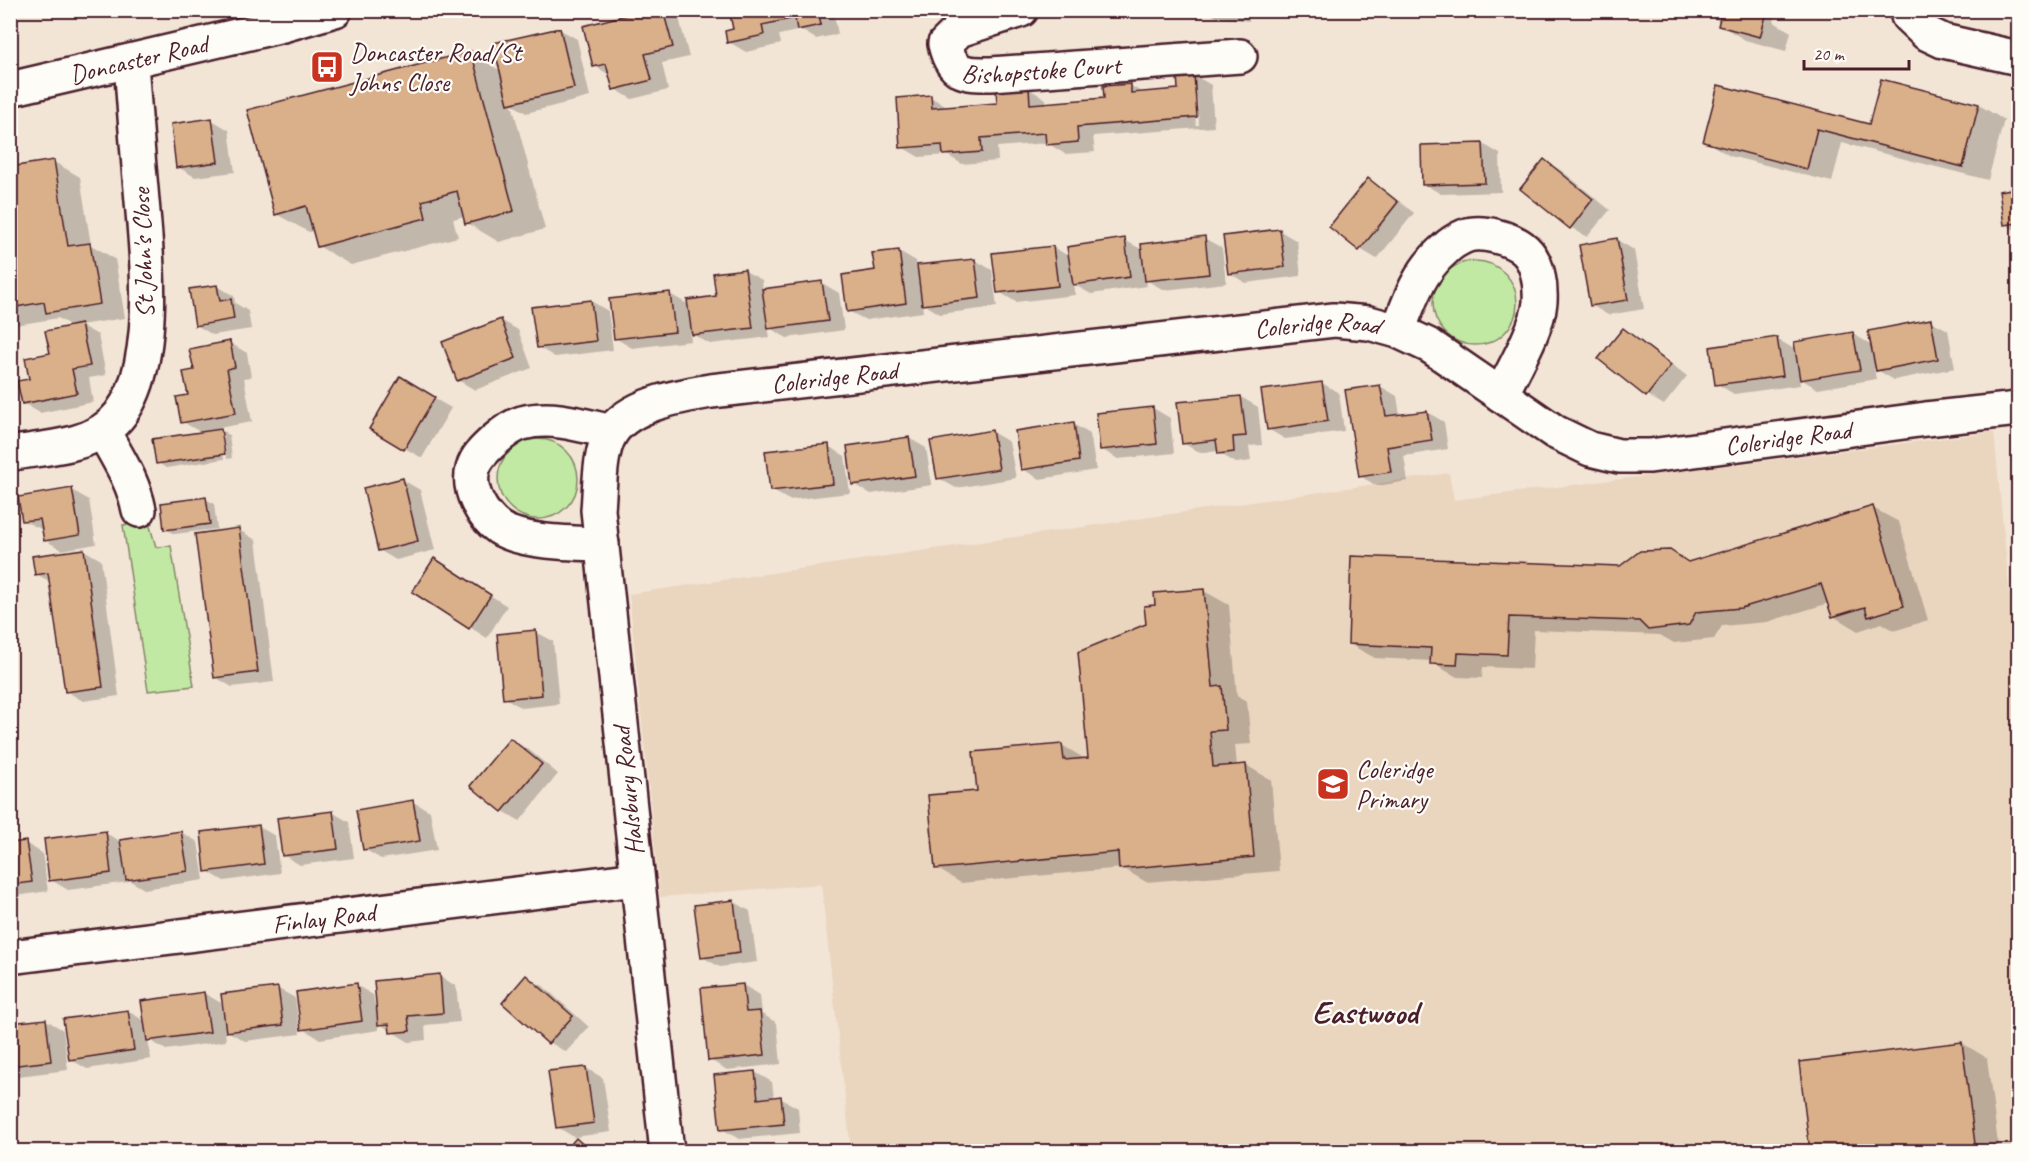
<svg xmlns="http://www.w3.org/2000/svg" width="2029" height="1162" viewBox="0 0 2029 1162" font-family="Caveat,sans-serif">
  <rect width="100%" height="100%" fill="#f2e5d6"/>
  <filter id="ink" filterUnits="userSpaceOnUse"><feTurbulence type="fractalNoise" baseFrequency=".0167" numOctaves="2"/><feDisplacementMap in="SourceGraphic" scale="12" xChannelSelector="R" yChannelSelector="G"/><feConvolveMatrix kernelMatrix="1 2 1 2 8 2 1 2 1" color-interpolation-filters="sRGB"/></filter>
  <g filter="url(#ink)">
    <path fill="#ead5bf" d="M1994,432l24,251v468h-1167l-30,-267 -161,13 -31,-303 820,-121 5,27z"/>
    <g fill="#c1e9a4" stroke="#868468" stroke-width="1.5">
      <circle cx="1475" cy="303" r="42"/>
      <circle cx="538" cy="479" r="40"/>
      <path d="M149,523l7,24 15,-1 23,140 -46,5 -25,-166z"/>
    </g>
    <g fill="#0003" fill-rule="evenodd">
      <path d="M651,10h16l12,8 10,39 -27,6 6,27 -36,9 -17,-10 -4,-13 -16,-10z"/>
      <path d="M731,10h102l5,24 -22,5 -15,-9 -22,5 2,9 -35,8 -17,-10 6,-12z"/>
      <path d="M1145,10h44l-33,7z"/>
      <path d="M1205,10h45l-1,11 -33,-4z"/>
      <path d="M1683,10h94l-3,12 17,10 -5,19 -41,-11 -25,-15 1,-4z"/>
      <path d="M559,29l18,10 13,58 -64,16 -14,-9 33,125 -46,13 -32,-19 -2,-7 -12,3 5,18 -107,28 -33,-19 -4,-15 -5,1 -33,-18 194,-161 31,18z"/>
      <path d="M1194,75l17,10 3,42 -121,9 2,16 -30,2 -18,-11 -50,4 1,14 -36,3 -15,-9 -28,2 -17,-10 29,-50 17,11 51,-4 30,-15 17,10v5l59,-5 25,-14 14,9 36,-3zM1194,98h3l2,27h-3z"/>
      <path d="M1882,81l97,24 25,15 -16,60 -146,-37 -10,39 -102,-26 -25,-15 14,-54 151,38z"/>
      <path d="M212,120l17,10 6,42 -40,5 -17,-10z"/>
      <path d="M1483,144l17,10 1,38 -60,2 -17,-10z"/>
      <path d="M10,155l7,4 2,9 35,-6 26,15 11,68 24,14 10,59 -45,7 18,10 8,40 -17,3 4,24 -53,11 -17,-10 8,-23 42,-53 -15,-9 -48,8z"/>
      <path d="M1545,161l17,10 48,39 -23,27 -17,-10z"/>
      <path d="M1368,180l17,10 29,23 -37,46 -17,-10z"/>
      <path d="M2018,190v42l-13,-8 -4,-32z"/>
      <path d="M1280,231l17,10 4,35 -55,7 -17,-10z"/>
      <path d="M1204,238l18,10 4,35 -62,7 -18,-10 1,6 -56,8 -18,-10 2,11 -59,7 -17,-10 54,-45 17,10 54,-17 19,10z"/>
      <path d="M1617,240l17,10 10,59 -36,6 -17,-10z"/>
      <path d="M899,251l17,10 1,6 58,-7 17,10 5,37 -57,7 -18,-11 1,9 -57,8 -18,-9 28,-39z"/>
      <path d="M745,271l17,9 1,11 59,-8 17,10 5,37 -57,8 -19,-11 2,10 -60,7 -20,-11 1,8 -59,7 -17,-10 55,-44 19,11 28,-7z"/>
      <path d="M217,286l17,10 1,7 13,8 3,18 -38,6 -17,-10z"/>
      <path d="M591,301l17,10 5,39 -58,7 -17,-10z"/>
      <path d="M501,320l17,10 14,38 -57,22 -17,-10z"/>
      <path d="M1931,321l17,9 7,38 -61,12 -20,-12 2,11 -58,10 -19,-11 1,7 -66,9 -17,-10 60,-45 19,11 57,-16 19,11z"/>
      <path d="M1623,330l17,10 47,36 -23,29 -17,-10z"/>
      <path d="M230,343l17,10 4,24 -7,1 8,44 -34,6 11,7 3,23 -5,1 -4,-25h-3l4,25 -58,9 -8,-5 44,-30 -19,-11 13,-51z"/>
      <path d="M400,379l51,29 -29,50 -51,-29z"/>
      <path d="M1322,383l17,10 5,38 -59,8 -17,-10z"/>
      <path d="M1380,386l17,10 3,20 27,-4 17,10 4,27 -44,7 4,25 -31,5 -17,-10z"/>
      <path d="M1241,397l17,10 4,38 -13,1 2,15 -15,2 -17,-10v-2l-19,2 -17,-10z"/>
      <path d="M1153,408l17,10 4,35 -56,6 -17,-10z"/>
      <path d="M1073,424l17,10 6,36 -56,9 -18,-10z"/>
      <path d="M992,432l17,10 7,36 -60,10 -18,-10z"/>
      <path d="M909,438l17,10 6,37 -61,9 -17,-10z"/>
      <path d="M828,446l17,10 5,37 -61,7 -18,-10z"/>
      <path d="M403,480l17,10 15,60 -39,10 -17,-10z"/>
      <path d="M72,490l17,10 7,44 -34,6 -17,-10 -2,-10 -19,-9z"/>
      <path d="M206,499l8,5 3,25 -43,5 -8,-5z"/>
      <path d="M1873,508l26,14 29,98 -34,11 -12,-8 -24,8 -25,-15 -4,-13 -62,19 -45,4 -8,13 -40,4 -14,-8 -126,-5 -2,39 -49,-2 -1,11 -25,-1 -25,-14v-2l-57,-3 -26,-14 272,-77 49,-16 20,12z"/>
      <path d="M239,530l17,10 18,142 -42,5 -17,-10z"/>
      <path d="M84,550l17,10 18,136 -36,5 -17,-10 -15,-109 -15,-8z"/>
      <path d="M451,570l56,36 -20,32 -73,-46z"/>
      <path d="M1204,591l25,14 8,91 10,6 4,42 -16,1 2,21 9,-1 25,15 8,91 -133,11 -24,-14 -161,15 -25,-15 43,-76 83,-47 25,15 69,-154z"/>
      <path d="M536,632l17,9 6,63 -37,4 -17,-10z"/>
      <path d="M511,740l17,9 30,25 -38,47 -17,-10 -30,-25z"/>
      <path d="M413,802l17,9 7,39 -56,9 -17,-10z"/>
      <path d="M332,812l17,10 5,36 -54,7 -17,-10z"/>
      <path d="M258,826l17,10 5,37 -56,8 -17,-10z"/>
      <path d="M181,832l17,10 6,38 -60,9 -17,-10 1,3 -60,8 -17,-10 54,-47 15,8z"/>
      <path d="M25,843l17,10 6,38 -38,6v-52z"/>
      <path d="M733,901l17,10 7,51 -37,5 -18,-10z"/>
      <path d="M439,976l17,10 4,36 -35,3 1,15 -17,2 -31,-19 1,7 -59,9 -17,-10 53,-44 17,10 2,11z"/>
      <path d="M526,977l17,9 46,41 -23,25 -17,-10z"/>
      <path d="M743,985l17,10 2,19 15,9 4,41 -54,6 -17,-10z"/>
      <path d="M277,988l18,10 5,36 -55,7 -20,-11 1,11 -60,9 -18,-11 3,20 -64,10 -17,-10 58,-48 18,11 58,-29 17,10 1,9 3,-1z"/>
      <path d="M46,1020l17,10 5,40 -58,7v-52z"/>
      <path d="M1962,1043l25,15 12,94h-187z"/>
      <path d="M586,1068l17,10 8,54 -37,5 -17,-10 -7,-54z"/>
      <path d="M755,1072l17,10 2,16h6l18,10 2,25 -61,6 -17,-10 -6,-52z"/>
      <path d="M577,1140l17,10 1,2h-29z"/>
    </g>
    <g fill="#d9b08a" stroke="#4a1f2b" stroke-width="1.5">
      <path d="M645,10h18l10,37 -28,7 7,26 -39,10 -7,-26 -13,3 -10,-41z"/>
      <path d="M729,10h89l3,15 -24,5 -2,-12 -33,7 2,10 -37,8 -2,-12 8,-2z"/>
      <path d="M1707,10h41l18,6 -6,21 -42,-11 3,-12z"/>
      <path d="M560,28l14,60 -66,16 -15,-61z"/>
      <path d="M471,51l43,160 -49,13 -8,-33 -35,10 4,17 -109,29 -11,-41 -31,9 -28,-105z"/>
      <path d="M1194,74l3,43 -120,10 1,15 -32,3 -1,-12 -64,5 1,14 -39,3 -1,-10 -42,3 -3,-50 34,-3 1,13 65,-5 -1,-13 33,-2 1,16 74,-6 -1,-12 28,-2v9l47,-4 -1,-14z"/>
      <path d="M1881,79l98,25 -16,63 -146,-38 -10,40 -104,-27 15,-57 151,39z"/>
      <path d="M212,118l6,44 -42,6 -5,-44z"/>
      <path d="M1483,143l2,40 -63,2 -1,-40z"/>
      <path d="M1544,159l49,40 -23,30 -50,-40z"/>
      <path d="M54,160l14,86 22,-3 10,61 -54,9 -2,-11 -34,6v-141z"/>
      <path d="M1368,178l30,24 -39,49 -30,-24z"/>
      <path d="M2018,188v35l-14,2 -5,-34z"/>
      <path d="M1280,229l5,38 -57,7 -5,-38z"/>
      <path d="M1205,236l4,38 -64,7 -4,-37z"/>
      <path d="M1125,238l5,39 -57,8 -6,-38z"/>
      <path d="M1617,238l11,62 -38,6 -11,-61z"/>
      <path d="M1053,246l5,40 -61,7 -5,-40z"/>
      <path d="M899,250l7,53 -59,9 -5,-37 33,-5 -3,-17z"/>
      <path d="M975,259l5,39 -58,7 -5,-40z"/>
      <path d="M745,269l8,59 -61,7 -5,-35 29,-4 -3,-23z"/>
      <path d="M822,281l6,40 -60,8 -6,-40z"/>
      <path d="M217,285l3,16 11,-2 3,20 -39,7 -6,-37z"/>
      <path d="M670,292l5,40 -61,7 -5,-40z"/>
      <path d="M591,300l5,41 -59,7 -6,-41z"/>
      <path d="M501,319l15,39 -59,23 -15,-39z"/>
      <path d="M1931,319l7,40 -62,12 -8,-40z"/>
      <path d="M81,324l9,42 -18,3 5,24 -55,11 -5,-23 12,-2 -4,-21 25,-5 -5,-22z"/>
      <path d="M1623,328l48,37 -25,32 -48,-38z"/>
      <path d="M1853,332l7,38 -60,10 -6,-38z"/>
      <path d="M1777,337l6,39 -68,9 -5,-38z"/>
      <path d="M230,341l5,26 -8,2 9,44 -55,10 -5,-26 12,-2 -5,-23 11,-2 -5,-21z"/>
      <path d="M400,376l35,21 -31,53 -35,-21z"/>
      <path d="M1322,382l6,39 -61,9 -6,-40z"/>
      <path d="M1380,385l6,31 41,-5 5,29 -45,7 4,25 -32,5 -14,-87z"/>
      <path d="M1241,396l5,40 -13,1 1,15 -16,2 -2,-14 -34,4 -5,-42z"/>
      <path d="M1153,407l4,37 -57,6 -4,-37z"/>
      <path d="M1074,422l5,39 -58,9 -6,-39z"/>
      <path d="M221,429l4,25 -69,10 -4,-25z"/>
      <path d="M992,430l7,39 -62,10 -7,-38z"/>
      <path d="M909,437l6,39 -63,9 -5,-39z"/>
      <path d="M829,444l4,40 -63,7 -5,-40z"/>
      <path d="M403,478l15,63 -40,10 -15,-63z"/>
      <path d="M72,488l8,47 -36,6 -4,-22 -18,2 -4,-24z"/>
      <path d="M206,497l4,27 -46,6 -3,-27z"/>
      <path d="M1873,506l31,100 -36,11 -3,-10 -33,10 -11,-33 -80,24 -45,4 -7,13 -41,5 -9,-9 -130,-4 -2,38 -49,-2 -1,12 -27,-1 1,-16 -83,-4 3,-88 269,10 20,-15 30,-1 18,12z"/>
      <path d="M239,528l19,144 -44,6 -19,-144z"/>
      <path d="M84,549l19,138 -38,5 -17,-119 -13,2 -3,-19z"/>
      <path d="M434,558l57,37 -22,34 -57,-37z"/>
      <path d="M1204,589l9,98 9,-1 4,44 -16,1 3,36 33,-3 8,93 -135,12 -1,-17 -183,17 -7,-74 49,-4 -4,-39 89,-8 2,16 24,-2 -10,-106 68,-28 -2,-18 11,-1 -1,-12z"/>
      <path d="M536,630l6,65 -39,4 -6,-65z"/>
      <path d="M510,738l32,26 -40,48 -32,-26z"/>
      <path d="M413,800l7,41 -57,9 -7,-40z"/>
      <path d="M333,811l5,38 -56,7 -5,-38z"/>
      <path d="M259,825l5,39 -59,8 -4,-40z"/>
      <path d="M106,831l5,42 -62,8 -5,-42z"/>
      <path d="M181,831l7,40 -62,9 -6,-40z"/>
      <path d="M26,841l6,41 -22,3v-42z"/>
      <path d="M734,900l6,53 -39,5 -7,-53z"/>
      <path d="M440,974l3,39 -35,3 2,15 -20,2 -1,-9 -11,1 -4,-44z"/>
      <path d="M526,975l47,41 -25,28 -46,-41z"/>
      <path d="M357,983l5,38 -61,9 -5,-38z"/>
      <path d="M743,984l3,28 14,-1 5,44 -57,6 -7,-73z"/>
      <path d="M278,987l5,38 -57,7 -5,-38z"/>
      <path d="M204,992l6,40 -63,9 -6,-40z"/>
      <path d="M128,1010l6,40 -65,10 -6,-41z"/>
      <path d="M46,1019l5,42 -41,5v-43z"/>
      <path d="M1962,1042l14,110h-166l-11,-90z"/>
      <path d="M586,1067l8,56 -38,5 -8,-57z"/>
      <path d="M755,1071l3,28 23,-3 3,28 -64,6 -6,-55z"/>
      <path d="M576,1138l15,14h-27z"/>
    </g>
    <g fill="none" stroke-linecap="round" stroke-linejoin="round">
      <defs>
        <g id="street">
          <path id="s1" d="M1021,10l-62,20 -14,14c7,30 18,30 46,30l249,-18"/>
          <path d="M1908,16l18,17 17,8 75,17"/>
          <path d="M1398,331c11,-30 22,-61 47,-82 5,-5 13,-10 20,-13 16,-6 47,2 60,14 13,12 16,35 15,52 -2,26 -27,68 -39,93"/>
          <path d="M103,431c14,26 30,49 36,79"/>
          <path d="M14,453c29,-5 63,-6 88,-22 63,-39 44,-179 39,-242 -4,-42 -7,-85 -10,-127"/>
          <path d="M602,544c-28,-1 -80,-1 -103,-16 -17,-12 -32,-38 -26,-59 3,-12 13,-21 22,-29 7,-6 17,-14 27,-17 30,-8 60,2 89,9"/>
          <path id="s2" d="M10,957l627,-78"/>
          <path id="s3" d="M667,1152l-69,-642c2,-22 1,-58 13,-77 18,-29 70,-37 100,-42l623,-71 35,3 29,8 32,15 125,86 35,17 29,7h31l276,-37 92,-10"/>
        </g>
        <g id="secondary">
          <path id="s4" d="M10,89l273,-64 52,-15"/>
        </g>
      </defs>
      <use href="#street" stroke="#4a1f2b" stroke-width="38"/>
      <use href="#secondary" stroke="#4a1f2b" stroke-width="38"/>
      <use href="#street" stroke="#fdfcf7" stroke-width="33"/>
      <use href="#secondary" stroke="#fdfcf7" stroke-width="33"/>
    </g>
  </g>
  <defs>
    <symbol id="bus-square" viewBox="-11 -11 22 22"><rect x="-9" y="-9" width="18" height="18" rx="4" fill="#c8321e" stroke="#fdfcf7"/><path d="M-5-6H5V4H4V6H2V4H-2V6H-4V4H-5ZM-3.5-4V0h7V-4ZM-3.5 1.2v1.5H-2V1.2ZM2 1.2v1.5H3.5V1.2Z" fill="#fff"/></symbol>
    <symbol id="school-square" viewBox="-11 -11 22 22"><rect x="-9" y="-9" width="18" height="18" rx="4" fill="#c8321e" stroke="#fdfcf7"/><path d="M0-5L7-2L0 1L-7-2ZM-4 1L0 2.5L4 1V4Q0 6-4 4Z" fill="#fff"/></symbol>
  </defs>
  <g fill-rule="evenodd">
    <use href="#bus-square" x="308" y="48" width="38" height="38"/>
    <use href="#school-square" x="1314" y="765" width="38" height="38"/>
  </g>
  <g text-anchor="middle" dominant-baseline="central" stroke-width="4.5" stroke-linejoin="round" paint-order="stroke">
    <g font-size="26" fill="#4a1f2b" stroke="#fdfcf7" text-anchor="start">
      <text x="350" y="52">Doncaster Road/St<tspan x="350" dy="30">Johns Close</tspan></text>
      <text x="1356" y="769">Coleridge<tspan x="1356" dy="30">Primary</tspan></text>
    </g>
    <g font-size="26" fill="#4a1f2b" stroke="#fdfcf7">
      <text stroke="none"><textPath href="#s4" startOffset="132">Doncaster Road</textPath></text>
      <text stroke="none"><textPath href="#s1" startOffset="198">Bishopstoke Court</textPath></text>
      <text transform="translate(143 253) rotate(-92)">St John's Close</text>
      <text stroke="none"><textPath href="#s3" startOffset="1446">Coleridge Road</textPath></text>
      <text stroke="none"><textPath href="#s3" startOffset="960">Coleridge Road</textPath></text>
      <text stroke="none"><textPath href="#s3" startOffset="1954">Coleridge Road</textPath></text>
      <text transform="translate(628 791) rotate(-96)">Halsbury Road</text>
      <text stroke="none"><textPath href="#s2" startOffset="316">Finlay Road</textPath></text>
    </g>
    <g font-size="32" font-weight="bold" fill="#4a1f2b" stroke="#fdfcf7">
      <text x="1365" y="1012">Eastwood</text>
    </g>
  </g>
  <rect width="2029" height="1162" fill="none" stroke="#fdfcf7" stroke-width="36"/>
  <rect x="18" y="18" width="1993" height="1126" fill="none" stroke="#4a1f2b" stroke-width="2" filter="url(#ink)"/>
  <path d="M1804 60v9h105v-9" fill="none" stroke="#4a1f2b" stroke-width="3"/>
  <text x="1813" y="60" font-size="18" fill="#4a1f2b" stroke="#fdfcf7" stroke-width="4.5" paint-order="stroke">20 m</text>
</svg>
